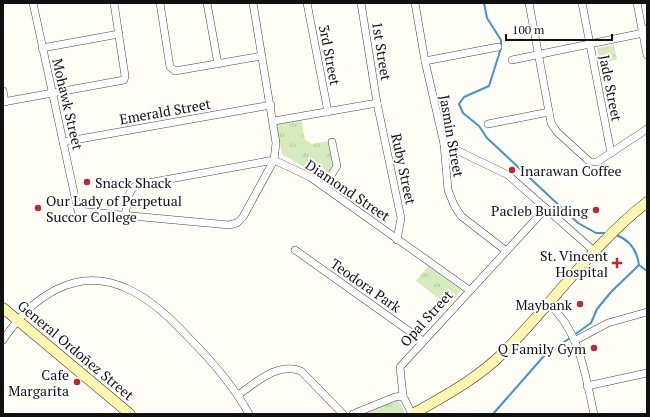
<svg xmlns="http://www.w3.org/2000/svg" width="650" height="417" viewBox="0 0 650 417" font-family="'PT Serif',serif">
  <defs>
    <pattern id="grass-tufts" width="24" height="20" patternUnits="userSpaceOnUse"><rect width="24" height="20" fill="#d5ebbd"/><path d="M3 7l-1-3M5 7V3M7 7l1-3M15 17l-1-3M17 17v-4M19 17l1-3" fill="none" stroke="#b6c8a1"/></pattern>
  </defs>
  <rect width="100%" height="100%" fill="#fffdf5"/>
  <g fill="url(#grass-tufts)">
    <path d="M614,45l3,15 -17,3 -3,-15z"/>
    <path d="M301,117l4,23 7,4 17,-3 5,25 -9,13 -43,-25 -6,-31z"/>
    <path d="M428,266l33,24 -12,16 -33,-25z"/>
    <path d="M398,400l7,12 -3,2h-42z"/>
  </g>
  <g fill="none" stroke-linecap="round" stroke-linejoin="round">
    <g stroke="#3f96cf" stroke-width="2">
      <path d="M484,3l3,15 14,22v8l-12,38 -25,11 -5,7 4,9 16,13 8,12 91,85 18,10h12"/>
      <path d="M639,265l8,6"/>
      <path d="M493,414l50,-57 48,-34 6,-14 14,-17 28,-27c-2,-15 -9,-25 -23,-30"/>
    </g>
    <defs>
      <g id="street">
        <path d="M33,3l45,208 151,14 8,-2 6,-6 31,-57 2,-17 -23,-140"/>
        <path d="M160,3l10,64 5,4 87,-15"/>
        <path d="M207,3l11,61"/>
        <path d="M307,3l21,109"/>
        <path d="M361,3l16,100 24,115 -4,22"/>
        <path d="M415,3l10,58 19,83 4,46 6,15 7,11 44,34"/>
        <path d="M529,3l22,120 6,9 33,30h7l50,-33"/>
        <path d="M582,3l29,150"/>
        <path d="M637,3l10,52"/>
        <path d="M42,48l77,-14"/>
        <path d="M512,60l131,-27 4,-4"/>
        <path d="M425,61l73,-14"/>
        <path d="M3,91l2,11"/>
        <path d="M3,102l121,-22 1,-4 -11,-73"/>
        <path d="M274,121l103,-18"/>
        <path d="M488,124l61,-12"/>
        <path d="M63,142l208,-37"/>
        <path d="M444,144l64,31 86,76"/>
        <path d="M324,187l13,-21 -5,-24"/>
        <path d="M125,216c2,-10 2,-26 12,-31l137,-25 36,17 159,113"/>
        <path d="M295,250l128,91"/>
        <path d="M548,303c32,28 37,71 46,111"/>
        <path d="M3,340c28,-42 73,-76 125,-51 24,11 43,30 61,49 23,23 44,47 60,76"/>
        <path d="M576,340l32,-17 39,-11"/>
        <path d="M587,386l60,-13"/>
        <path d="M238,395c19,-13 39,-33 63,-24l42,43"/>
        <path d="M353,414l42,-17 8,-1"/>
        <path d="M412,414l-9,-18 -3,-29 146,-159"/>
      </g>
      <g id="secondary">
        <path d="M3,308l127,106"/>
        <path d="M413,414c31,-18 64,-35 90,-61 49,-49 89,-108 144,-151"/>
      </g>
    </defs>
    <use href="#street" stroke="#444" stroke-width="8"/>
    <use href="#secondary" stroke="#333" stroke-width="11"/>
    <use href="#street" stroke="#fff" stroke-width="7"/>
    <use href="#secondary" stroke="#fff6b0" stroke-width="10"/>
  </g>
  <g fill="#c4262e" stroke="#fff" stroke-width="1.5">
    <circle cx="512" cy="170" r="4"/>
    <circle cx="87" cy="182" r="4"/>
    <circle cx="38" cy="208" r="4"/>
    <circle cx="596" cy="210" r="4"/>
    <path d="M615 257h4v4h4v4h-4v4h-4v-4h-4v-4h4z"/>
    <circle cx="580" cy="304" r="4"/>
    <circle cx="594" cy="348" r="4"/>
    <circle cx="77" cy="382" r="4"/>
  </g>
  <g text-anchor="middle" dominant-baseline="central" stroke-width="4" stroke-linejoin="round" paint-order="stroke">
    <g font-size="14" fill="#111" stroke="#fff">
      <text transform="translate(382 51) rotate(81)">1st Street</text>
      <text transform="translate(330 55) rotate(79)">3rd Street</text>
      <text transform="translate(611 88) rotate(79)">Jade Street</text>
      <text transform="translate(68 104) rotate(77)">Mohawk Street</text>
      <text transform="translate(165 111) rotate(-10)">Emerald Street</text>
      <text transform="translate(452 136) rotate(80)">Jasmin Street</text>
      <text transform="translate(404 169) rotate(78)">Ruby Street</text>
      <text transform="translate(348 190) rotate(34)">Diamond Street</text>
      <text transform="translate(366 285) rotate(35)">Teodora Park</text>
      <text transform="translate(426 318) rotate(-48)">Opal Street</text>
      <text transform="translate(76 350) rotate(40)">General Ordoñez Street</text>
    </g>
    <g font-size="14" fill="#111" stroke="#fff" text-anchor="end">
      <text x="520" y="170" text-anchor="start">Inarawan Coffee</text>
      <text x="95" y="182" text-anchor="start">Snack Shack</text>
      <text x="46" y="200" text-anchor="start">Our Lady of Perpetual<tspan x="46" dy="16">Succor College</tspan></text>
      <text x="588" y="210">Pacleb Building</text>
      <text x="608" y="255">St. Vincent<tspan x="608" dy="16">Hospital</tspan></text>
      <text x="572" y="304">Maybank</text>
      <text x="586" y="348">Q Family Gym</text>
      <text x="69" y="374">Cafe<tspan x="69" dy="16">Margarita</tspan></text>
    </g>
  </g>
  <rect width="650" height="417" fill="none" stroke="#111111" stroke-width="8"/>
  <path d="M506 34v6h106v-6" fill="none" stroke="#111111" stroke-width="2"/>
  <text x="512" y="34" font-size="12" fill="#111111" stroke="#ffffff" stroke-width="3" paint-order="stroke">100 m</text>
</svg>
